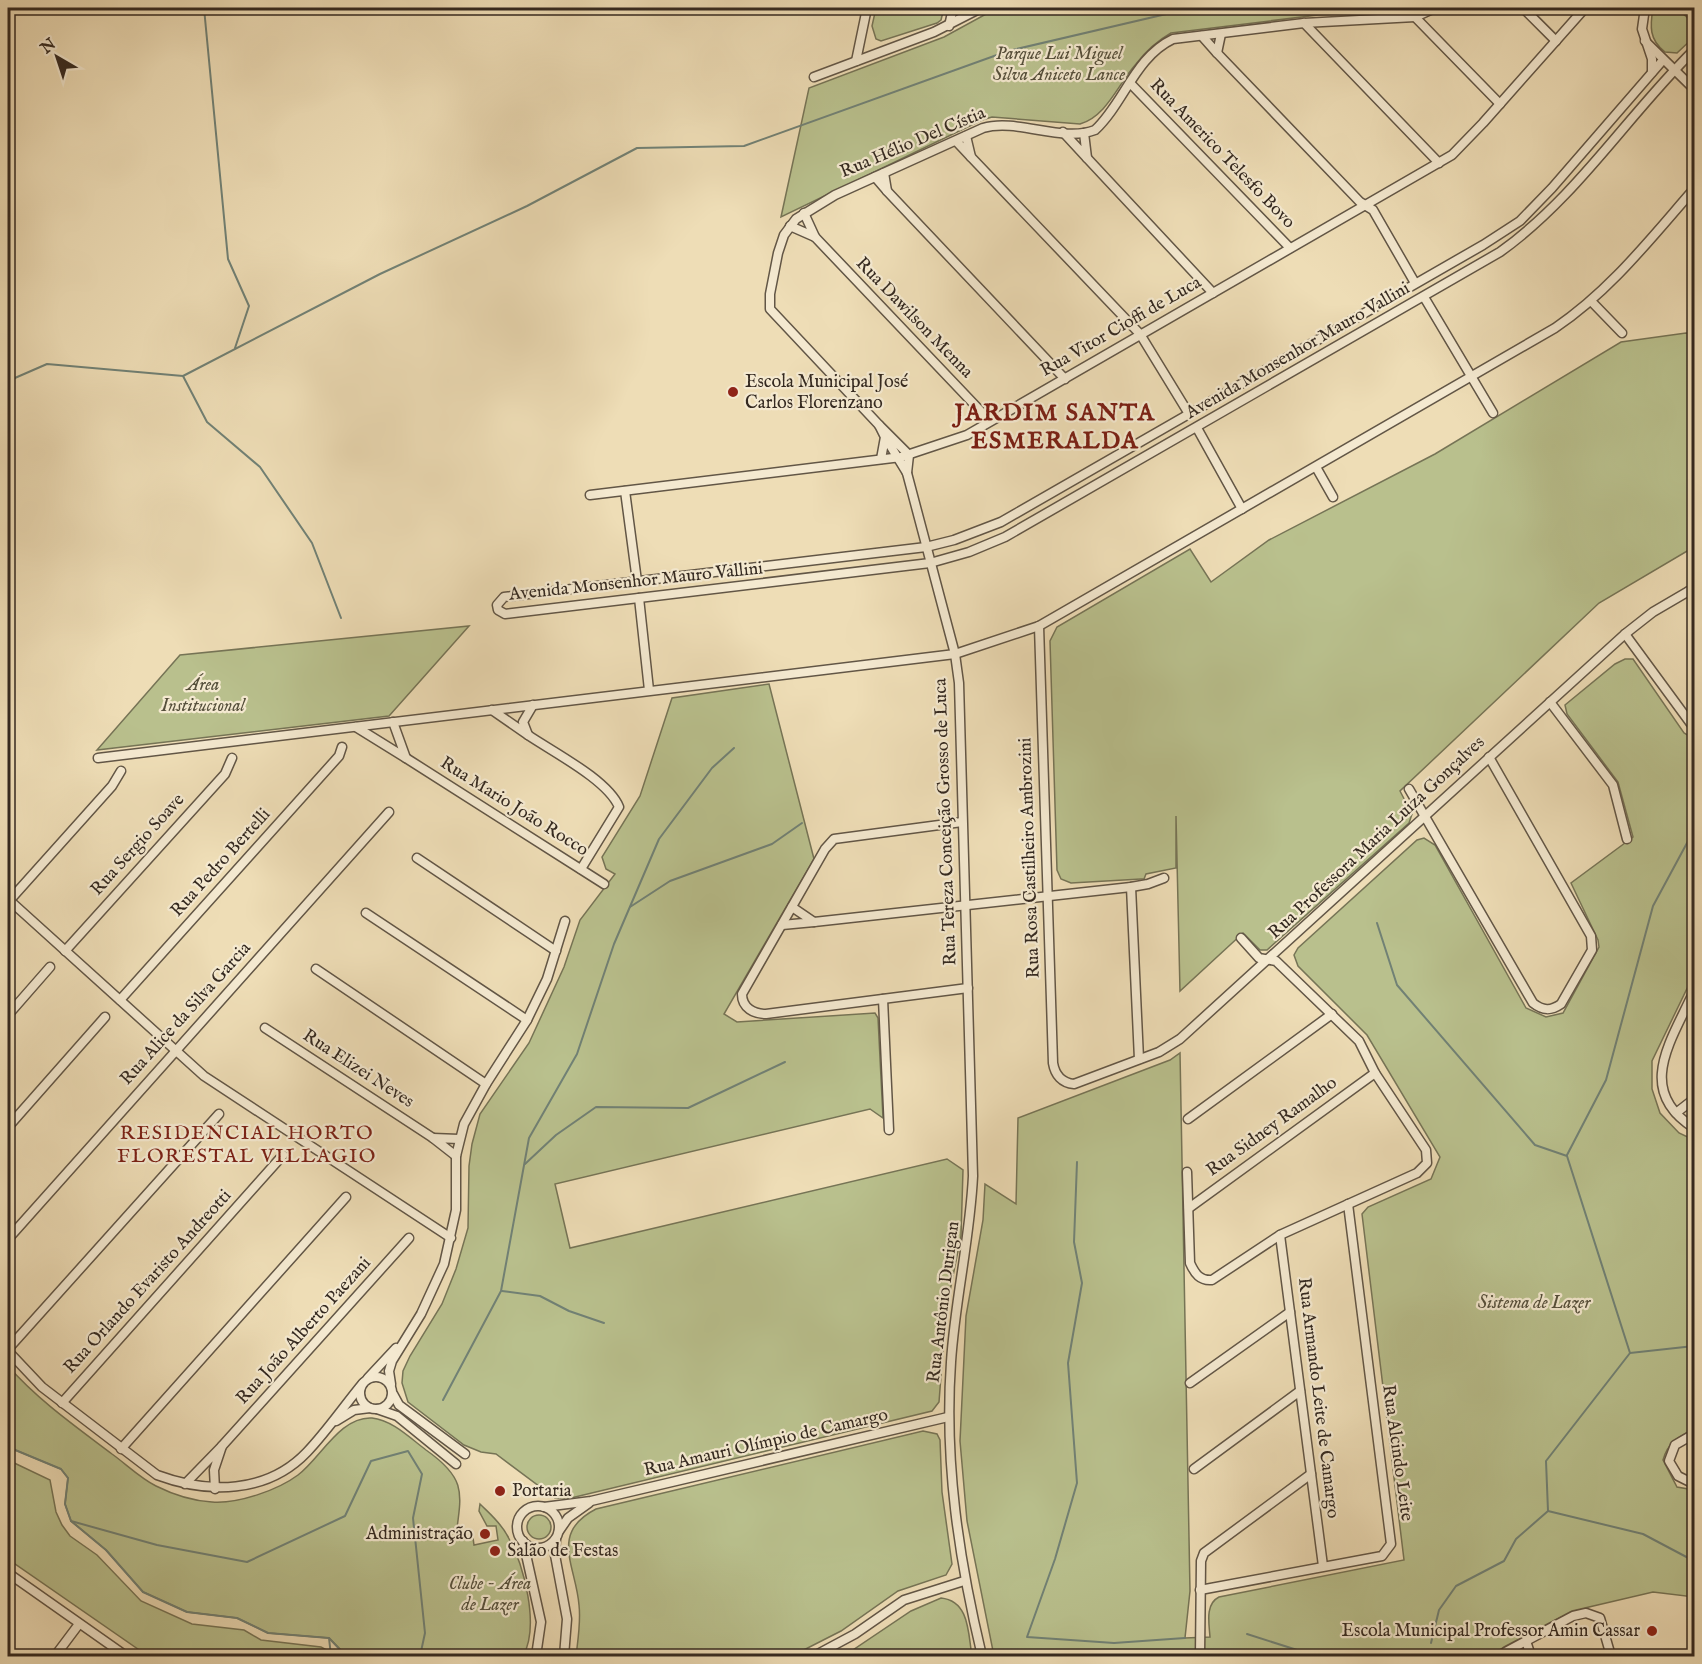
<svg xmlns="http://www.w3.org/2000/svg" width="1702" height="1664" viewBox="0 0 1702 1664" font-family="'IM FELL English',serif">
  <rect width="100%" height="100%" fill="#eeddb6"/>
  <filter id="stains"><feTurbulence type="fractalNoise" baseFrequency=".00333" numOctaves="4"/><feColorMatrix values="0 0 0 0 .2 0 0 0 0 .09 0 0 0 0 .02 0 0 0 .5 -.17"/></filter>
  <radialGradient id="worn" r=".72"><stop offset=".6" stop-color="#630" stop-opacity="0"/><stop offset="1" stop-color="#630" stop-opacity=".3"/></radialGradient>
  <g fill="#b9c08d" stroke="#767456" stroke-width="1.5">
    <path d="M876,8h68l-3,12 -4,3 -56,18 -5,-2 -4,-13z"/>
    <path d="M997,8h426l-9,3 -96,4 -147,18c-14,8 -25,18 -35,31 -18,20 -29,52 -56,60l-88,-7 -10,3 -201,97 28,-129 135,-51z"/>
    <path d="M1653,8h24l17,16v13l-17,16 -12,-1c-16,-12 -15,-26 -12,-44z"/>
    <path d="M1686,333l8,1v213l-95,56 -199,188 12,23 -3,9 -142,127h-7l-17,-17 -63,58 -4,-175v52l-30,6 -2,5h-3l-70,4 -10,-4 -4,-9 -7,-229 7,-14 133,-78 21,33 58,-42 166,-86 186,-112z"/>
    <path d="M469,626l-80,90 -292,34 83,-95z"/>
    <path d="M1625,659h8l51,74 10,6v235l-42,87v28l8,24 19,20 15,7v289c-16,8 -26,13 -31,31l14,27 17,3v107l-41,-5 -81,19 -68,36 -11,9h-499l-27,-135 -7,-80 6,-125 17,-96 2,-36 31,20 2,-86 152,-58 10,-7 10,538 -5,47 25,-1c-1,-14 -5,-33 9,-40l185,-37 -42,-346 6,-7 63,-28 9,-22 -73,-122 -69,-69 -4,-11 4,-7 119,-108 7,-2 11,7 91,163 20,9 17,-4 36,-66 -1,-7 -27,-57 62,-46 -15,-55 -51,-68 -2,-9 50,-41z"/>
    <path d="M769,684l45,175 -90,155 13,8 138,-9 3,5 5,100 -13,-9 -315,75 15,64 377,-89 16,11 -2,66 -15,75 -7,91 -7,9 -361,87h-16l-59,-44 -15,-2 -17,-7 -56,-43 -6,-19 1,-12 7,-15 32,-52 14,-35 12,-41 1,-62 3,-22 8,-30 49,-71 35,-76 16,-47 35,-46 -9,-5 -4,-12 38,-61 32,-98z"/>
    <path d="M8,1366c30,34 67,60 104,88 14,10 28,24 44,32 18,9 37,15 56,16 26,2 66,-12 86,-27 22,-16 42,-59 74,-57 20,2 38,20 54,32 40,28 36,42 30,85l17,3 1,7 24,-5 -2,-14h-9l-8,-15 1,-7c10,10 20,18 27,31 17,29 33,91 16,121h-176l-18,-18 -61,-5 -31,-15 -50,-6 -44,-20 -37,-42 -35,-29 -6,-17 3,-26 -7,-9 -53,-22z"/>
    <path d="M923,1431l14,3 3,6 2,52 10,72 -6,11 -48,16 -57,40 -49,25h-216c2,-17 5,-34 3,-51 -3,-39 -30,-72 17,-96z"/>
    <path d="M8,1460l42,20 6,32 6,13 8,11 27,19 44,46 51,23 52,6 17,10 60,7 17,9h-190l-140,-97z"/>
    <circle cx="539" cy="1527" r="12"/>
    <path d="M941,1598c29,3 27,36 31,58h-128l67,-45z"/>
  </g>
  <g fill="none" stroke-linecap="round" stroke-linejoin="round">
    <g stroke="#718175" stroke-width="2">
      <path d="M204,8l24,251 21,47 -14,42"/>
      <path d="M183,376l24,46 53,45 52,76 29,75"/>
      <path d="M8,381l39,-17 136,12 197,-102 147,-68 110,-58 107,-2 264,-95 184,-43"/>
      <path d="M630,907l40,-26 102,-37 30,-21"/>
      <path d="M1377,923l20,62 138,160 32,11 63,197 -84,108 2,50 -32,28 -12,22 -48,25 -17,24 -8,33"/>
      <path d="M1567,1155l39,-75 47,-174 41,-76"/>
      <path d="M1077,1162l-3,80 8,41 -14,80 9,120 -22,76 -28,78 87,6 71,-5"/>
      <path d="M525,1164l31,-29 40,-28 92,1 97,-46"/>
      <path d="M502,1291l38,5 29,15 35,12"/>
      <path d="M1630,1353l64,-7"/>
      <path d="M443,1400l58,-109 28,-153 48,-84 37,-110 45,-105 53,-71 22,-20"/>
      <path d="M8,1447l53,22 7,9 -3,26 6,17 35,29 37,42 44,20 50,6 31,15 61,5 17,18"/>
      <path d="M1548,1511l95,23 51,27"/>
      <path d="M71,1521l86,24 90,17 98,-46 26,-55 37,-10 14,23 -9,44 12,115 -5,23"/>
      <path d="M1247,1634l69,22"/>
      <path d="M329,1638l2,18"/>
    </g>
    <defs>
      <g id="minor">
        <path d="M1523,8l33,33"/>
        <path d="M1645,8l-3,21 10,30v13"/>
        <path d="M1415,17l85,87"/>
        <path d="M1304,23l135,140"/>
        <path d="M949,26l4,-18"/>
        <path d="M1202,36l15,17 4,-19"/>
        <path d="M1645,41l49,48"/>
        <path d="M1217,53l143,149 13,8 42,73"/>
        <path d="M1663,60l-111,128 -32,33 -37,24 -482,277 -47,18 -28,7 -422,50 -7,8 1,5 7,4 425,-51 39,-11 36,-15 495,-285c77,-55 127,-136 194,-202"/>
        <path d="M856,61l11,-53"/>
        <path d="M814,77l120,-45 47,-24"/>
        <path d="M1130,83l160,165"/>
        <path d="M1063,132l24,26 -3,-25"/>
        <path d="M956,141l15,16 -5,-21"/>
        <path d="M971,157l169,177 49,80"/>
        <path d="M1087,158l126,135"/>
        <path d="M875,177l12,14 -3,-18"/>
        <path d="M887,191l178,188"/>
        <path d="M790,226l25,11 -11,-24"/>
        <path d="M815,237l175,184"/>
        <path d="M1424,297l69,116"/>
        <path d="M1591,301l31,32"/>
        <path d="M879,425l-109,-116v-15l8,-41 6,-18 12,-16 39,-24 148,-67c35,-10 79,15 112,2 29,-27 40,-73 78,-91l131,-16 111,-6 20,-9"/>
        <path d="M1197,428l45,81"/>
        <path d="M881,459l4,-22 -6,-12 30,30 -2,18 -22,-36"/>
        <path d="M1316,467l17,30"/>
        <path d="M907,473l48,181 4,29 14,493c-3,63 -18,124 -22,186 -7,100 8,198 31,294"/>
        <path d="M625,491l12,90"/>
        <path d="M590,495l311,-38 66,-22 485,-280 31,-32 102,-115"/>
        <path d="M1689,591l5,7"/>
        <path d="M639,598l10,92"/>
        <path d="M1039,626l14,437c2,12 9,20 21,21l85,-32 21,-13 445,-405 28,-22 41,-24"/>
        <path d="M1625,634l69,94"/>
        <path d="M1550,702l63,83 14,54"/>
        <path d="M492,710l36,25 -5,-13 10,-17"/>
        <path d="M356,727l50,31 -13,-36"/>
        <path d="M528,735c25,17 80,45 91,72l-38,62"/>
        <path d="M98,758l857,-104 84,-28 516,-298c55,-37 96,-90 139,-139"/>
        <path d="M406,758l198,126"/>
        <path d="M1409,789l124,214c10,8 18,8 28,1l31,-54 -1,-14 -102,-179"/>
        <path d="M962,822l-128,17 -9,10 -83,145c0,14 12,20 24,20l202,-26"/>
        <path d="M417,858l139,93"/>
        <path d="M1131,887l8,172"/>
        <path d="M8,899l196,177 247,162"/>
        <path d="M9,901l103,-115 9,-15"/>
        <path d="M366,913l161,107"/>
        <path d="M814,922l317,-35 17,-3 16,-6"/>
        <path d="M782,925l32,-3 -22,-15"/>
        <path d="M65,951l160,-177 7,-16"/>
        <path d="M316,969l170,115"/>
        <path d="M1694,991c-22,49 -60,99 0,137"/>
        <path d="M883,999l6,131"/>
        <path d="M120,1000l219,-244 3,-9"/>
        <path d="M8,1015l42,-48"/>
        <path d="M265,1028l168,110"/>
        <path d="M1676,1113l18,-14"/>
        <path d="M1188,1119l144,-105"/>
        <path d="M8,1127l97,-110"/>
        <path d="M456,1156l-23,-18 26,1"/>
        <path d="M1187,1172l3,91c5,11 10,18 22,17l68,-45 137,-62 10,-10 -1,-13 -51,-77 -16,-32 -83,-80 -17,-3 -18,-20"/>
        <path d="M1189,1208l186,-135"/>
        <path d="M1280,1235l43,331"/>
        <path d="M8,1239l381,-427"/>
        <path d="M8,1349l211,-235"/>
        <path d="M8,1351l34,36 115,88c51,19 110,19 150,-23 20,-21 37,-46 56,-69"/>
        <circle cx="376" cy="1393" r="16"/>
        <path d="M368,1378l28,-30"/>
        <path d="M1190,1383l100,-71"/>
        <path d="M391,1384l-2,-13 3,-10 29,-47 23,-50 12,-54v-54l8,-32 22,-40 41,-64 20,-41 18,-58"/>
        <path d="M393,1394l6,11 66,49"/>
        <path d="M62,1403l221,-248"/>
        <path d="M377,1409l20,7 59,48"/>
        <path d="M336,1421l18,-11 16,-2"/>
        <path d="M1694,1434l-19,11 -6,16 9,15 16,8"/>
        <path d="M222,1446l187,-208"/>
        <path d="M121,1449l225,-252"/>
        <path d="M1194,1469l106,-78"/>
        <path d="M185,1484l37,-38 -8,24 1,19"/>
        <circle cx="538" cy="1527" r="21"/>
        <path d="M544,1507l47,-6 357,-84"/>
        <path d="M559,1531l9,-13 21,-15"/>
        <path d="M556,1539l-1,16 12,64 -3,37"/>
        <path d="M523,1541l18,81 -5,34"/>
        <path d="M8,1573l118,83"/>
        <path d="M1200,1590l182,-34 9,-12 -43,-340"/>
        <path d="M1526,1641l5,15"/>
        <path d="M55,1656l24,-32"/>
        <path d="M814,1656l41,-22 49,-34 60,-19"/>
        <path d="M1200,1656l1,-95 3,-8 107,-79"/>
        <path d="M1498,1656l75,-40 13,-3 14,5 11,38"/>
      </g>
      <path id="major" d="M1692,8l2,2"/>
    </defs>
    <use href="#minor" stroke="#625646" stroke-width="11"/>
    <use href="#major" stroke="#342920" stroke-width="14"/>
    <use href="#minor" stroke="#f4e9d0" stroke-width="8"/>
    <use href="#major" stroke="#e7be7b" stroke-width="10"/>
  </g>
  <g fill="#8f2418" stroke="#f4e9d0" stroke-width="2">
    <circle cx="733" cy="392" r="6"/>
    <circle cx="500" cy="1491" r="6"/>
    <circle cx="485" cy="1534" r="6"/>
    <circle cx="495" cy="1551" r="6"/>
    <circle cx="1652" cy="1631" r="6"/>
  </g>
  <g text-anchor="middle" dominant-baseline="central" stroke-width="4.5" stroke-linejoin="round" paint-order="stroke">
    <g font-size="18" font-style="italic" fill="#554f3b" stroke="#f4e9d0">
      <text x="1059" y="54">Parque Lui Miguel<tspan x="1059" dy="21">Silva Aniceto Lance</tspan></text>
      <text x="203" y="685">Área<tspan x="203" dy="21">Institucional</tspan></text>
      <text x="1534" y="1303">Sistema de Lazer</text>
      <text x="490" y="1584">Clube - Área<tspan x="490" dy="21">de Lazer</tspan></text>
    </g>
    <g font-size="18" fill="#342920" stroke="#f4e9d0">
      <text transform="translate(913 143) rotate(-23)">Rua Hélio Del Cístia</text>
      <text transform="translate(1222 154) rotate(46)">Rua Americo Telesfo Bovo</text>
      <text transform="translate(914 318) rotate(46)">Rua Dawilson Menna</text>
      <text transform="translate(1121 327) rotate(-30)">Rua Vitor Cioffi de Luca</text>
      <text transform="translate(1298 351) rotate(-30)">Avenida Monsenhor Mauro Vallini</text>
      <text transform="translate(636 582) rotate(-6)">Avenida Monsenhor Mauro Vallini</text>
      <text transform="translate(514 807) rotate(32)">Rua Mario João Rocco</text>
      <text transform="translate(946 822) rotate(-92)">Rua Tereza Conceição Grosso de Luca</text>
      <text transform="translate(1377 838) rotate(-43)">Rua Professora Maria Luiza Gonçalves</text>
      <text transform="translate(138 845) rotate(-48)">Rua Sergio Soave</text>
      <text transform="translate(1030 858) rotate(-92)">Rua Rosa Castilheiro Ambrozini</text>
      <text transform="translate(221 863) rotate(-48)">Rua Pedro Bertelli</text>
      <text transform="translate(186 1014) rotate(-48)">Rua Alice da Silva Garcia</text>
      <text transform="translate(358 1069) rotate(33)">Rua Elizei Neves</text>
      <text transform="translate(1272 1127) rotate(-36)">Rua Sidney Ramalho</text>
      <text transform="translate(148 1282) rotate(-48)">Rua Orlando Evaristo Andreotti</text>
      <text transform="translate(944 1302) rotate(-83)">Rua Antônio Durigan</text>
      <text transform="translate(304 1331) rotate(-48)">Rua João Alberto Paezani</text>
      <text transform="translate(1318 1398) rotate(83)">Rua Armando Leite de Camargo</text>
      <text transform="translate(766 1443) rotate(-13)">Rua Amauri Olímpio de Camargo</text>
      <text transform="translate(1397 1453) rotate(82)">Rua Alcindo Leite</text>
    </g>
    <g font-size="18" fill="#342920" stroke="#f4e9d0" text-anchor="start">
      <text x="745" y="382">Escola Municipal José<tspan x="745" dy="21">Carlos Florenzano</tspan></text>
      <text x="512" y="1491">Portaria</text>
      <text x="473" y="1534" text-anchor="end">Administração</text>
      <text x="507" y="1551">Salão de Festas</text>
      <text x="1640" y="1631" text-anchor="end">Escola Municipal Professor Amin Cassar</text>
    </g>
    <g font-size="20" letter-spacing="1.5" fill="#7a1f14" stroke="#f4e9d0">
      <text x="247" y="1133">RESIDENCIAL HORTO<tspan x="247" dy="23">FLORESTAL VILLAGIO</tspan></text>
    </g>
    <g font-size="24" font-weight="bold" letter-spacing="1.5" fill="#7a1f14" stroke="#f4e9d0">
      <text x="1055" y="413">JARDIM SANTA<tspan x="1055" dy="28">ESMERALDA</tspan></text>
    </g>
  </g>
  <rect width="1702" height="1664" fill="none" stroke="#eeddb6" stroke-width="30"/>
  <rect x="9" y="9" width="1684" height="1646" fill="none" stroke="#342920" stroke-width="3"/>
  <rect x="15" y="15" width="1672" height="1634" fill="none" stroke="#342920" stroke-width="1.5"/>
  <g transform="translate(57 57) rotate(321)" stroke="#f4e9d0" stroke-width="4.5" paint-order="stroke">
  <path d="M0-4.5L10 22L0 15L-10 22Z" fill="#342920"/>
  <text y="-9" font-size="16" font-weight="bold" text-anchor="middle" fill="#342920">N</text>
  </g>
  <rect width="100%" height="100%" filter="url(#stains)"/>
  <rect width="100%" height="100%" fill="url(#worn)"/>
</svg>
